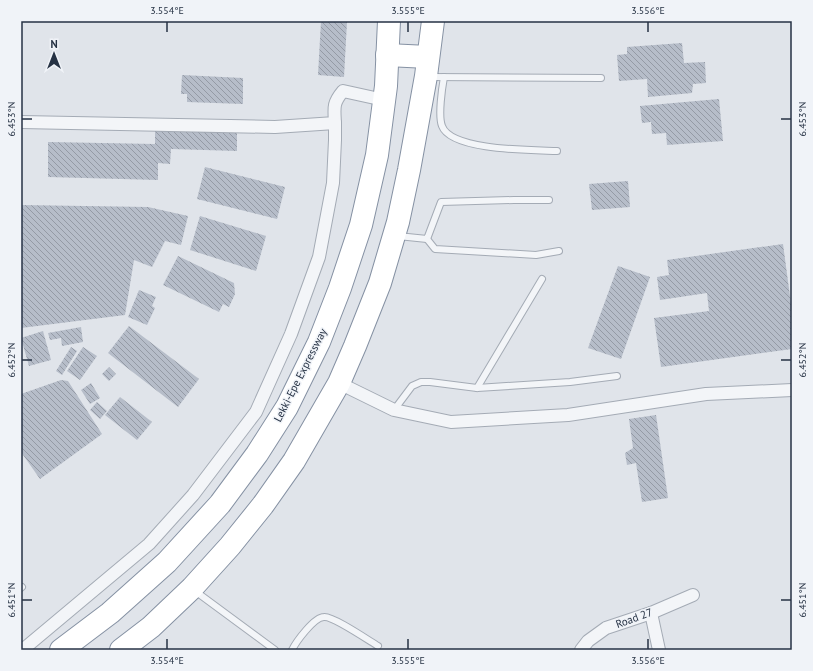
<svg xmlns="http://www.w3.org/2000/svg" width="813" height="671" viewBox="0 0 813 671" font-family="'PT Sans',sans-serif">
  <defs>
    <pattern id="building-back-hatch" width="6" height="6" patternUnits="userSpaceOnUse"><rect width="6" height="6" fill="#b6bdc9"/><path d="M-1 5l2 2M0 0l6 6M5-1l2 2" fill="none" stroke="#949aa5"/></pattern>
  </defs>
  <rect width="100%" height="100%" fill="#e0e4ea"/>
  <g fill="url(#building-back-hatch)">
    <path d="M321,21l26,1 -3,55 -26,-2z"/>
    <path d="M682,43l2,20 21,-1 1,21 -13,1 -1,9 -44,4 -1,-18 -28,2 -2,-26 10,-1v-7z"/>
    <path d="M182,75l61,3v26l-56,-2v-8h-6z"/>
    <path d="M719,99l4,42 -56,4 -1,-12 -14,1 -1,-12 -9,1 -2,-17z"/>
    <path d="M155,129l82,2v20l-66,-2 -1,15 -12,-1v17l-110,-3v-35l107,2z"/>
    <path d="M205,167l80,20 -8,32 -80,-20z"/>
    <path d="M628,181l2,26 -38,3 -3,-26z"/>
    <path d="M21,205l127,2 40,9 -7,29 -16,-4 -13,26 -18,-7 -9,55 -104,13z"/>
    <path d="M200,216l66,20 -10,35 -66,-21z"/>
    <path d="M783,244l9,67v38l-131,18 -7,-49 55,-7 -2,-18 -47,7 -3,-23 12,-2 -2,-15z"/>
    <path d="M178,256l56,27 1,11 -6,13 -6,-3 -4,8 -56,-27z"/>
    <path d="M618,266l32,11 -29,82 -33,-11z"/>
    <path d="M139,290l17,7 -4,9 3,2 -8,17 -19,-8z"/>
    <path d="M129,326l70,53 -21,28 -70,-54z"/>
    <path d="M81,327l2,15 -21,4 -1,-8 -11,2 -2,-7z"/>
    <path d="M43,331l8,29 -22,6 -8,-28z"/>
    <path d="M71,347l6,4 -15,24 -6,-4z"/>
    <path d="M83,347l14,9 -17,24 -13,-9z"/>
    <path d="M109,367l7,7 -7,7 -7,-7z"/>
    <path d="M61,380l7,1 34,53 -62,45 -19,-27v-58z"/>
    <path d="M91,383l9,15 -10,6 -9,-14z"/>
    <path d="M120,397l32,25 -15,18 -32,-25z"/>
    <path d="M97,402l10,9 -7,8 -10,-9z"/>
    <path d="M656,415l12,83 -26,4 -6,-39 -9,2 -2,-12 8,-5 -4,-29z"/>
  </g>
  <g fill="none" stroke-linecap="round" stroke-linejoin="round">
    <defs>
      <g id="lane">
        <path d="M430,77l171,1"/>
        <path d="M444,77c-2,11 -6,39 -2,49 9,25 91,24 115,25"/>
        <path d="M398,236l29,3 14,-37 73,-2h35"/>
        <path d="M427,239l8,10 101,6 23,-4"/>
        <path d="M477,388l65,-109"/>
        <path d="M394,410l18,-24 9,-4h9l47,6 93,-6 47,-6"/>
        <path d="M21,588l1,-1"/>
        <path d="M195,591l80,59"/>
        <path d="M292,650c4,-8 22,-33 32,-33 9,-1 44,23 54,29"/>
      </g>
      <g id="street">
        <path d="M21,122l254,5 60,-4c-1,-16 -2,-20 8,-32l41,9"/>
        <path d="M339,383l55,27 57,12 117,-7 138,-21 86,-4"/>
        <path d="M651,613l8,37"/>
        <path d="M21,649l5,-2 123,-103 44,-49 63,-83 35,-78 28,-77 14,-74 2,-43v-17"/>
        <path d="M581,650l7,-9 18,-13 45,-15 42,-18"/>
      </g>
      <g id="highway">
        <path d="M387,55l41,2"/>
        <path d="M61,650l49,-37 57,-51 53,-58 37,-50 30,-47 32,-65 21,-54 21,-63 16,-70 9,-69 3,-65"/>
        <path d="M121,650l30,-23 41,-39 38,-42 33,-41 31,-44 45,-78 16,-37 25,-63 18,-61 11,-52 17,-94 7,-55"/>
      </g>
    </defs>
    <use href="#lane" stroke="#a4abb5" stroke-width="8"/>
    <use href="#street" stroke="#a4abb5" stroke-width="14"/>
    <use href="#highway" stroke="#8591a3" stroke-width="24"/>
    <use href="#lane" stroke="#f3f5f8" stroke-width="6"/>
    <use href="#street" stroke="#f3f5f8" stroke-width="12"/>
    <use href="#highway" stroke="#fff" stroke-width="22"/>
  </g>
  <path fill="none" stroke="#263244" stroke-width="1.5" d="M167,22v10M408,22v10M648,22v10M22,119h10M781,119h10M22,360h10M781,360h10M22,600h10M781,600h10M167,639v10M408,639v10M648,639v10"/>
  <g text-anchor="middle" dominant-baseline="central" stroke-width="3" stroke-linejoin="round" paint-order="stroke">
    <g font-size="11" fill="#263244" stroke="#f0f3f8">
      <text transform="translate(300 375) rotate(-63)">Lekki-Epe Expressway</text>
      <text transform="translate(634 618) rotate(-20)">Road 27</text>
    </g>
  </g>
  <rect width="813" height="671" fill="none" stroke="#f0f3f8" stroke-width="44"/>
  <g transform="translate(54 54)" stroke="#f0f3f8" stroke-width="3" paint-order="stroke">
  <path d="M0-3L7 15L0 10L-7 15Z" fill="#263244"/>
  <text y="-6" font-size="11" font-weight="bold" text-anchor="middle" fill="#263244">N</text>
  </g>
  <rect x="22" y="22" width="769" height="627" fill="none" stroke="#263244" stroke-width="1.5"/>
  <g font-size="10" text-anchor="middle" fill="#263244">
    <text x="167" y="14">3.554°E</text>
    <text x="408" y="14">3.555°E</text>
    <text x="648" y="14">3.556°E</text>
    <text transform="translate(11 119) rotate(-90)" y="4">6.453°N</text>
    <text transform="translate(802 119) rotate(-90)" y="4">6.453°N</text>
    <text transform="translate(11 360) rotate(-90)" y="4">6.452°N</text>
    <text transform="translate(802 360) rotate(-90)" y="4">6.452°N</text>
    <text transform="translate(11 600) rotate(-90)" y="4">6.451°N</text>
    <text transform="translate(802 600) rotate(-90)" y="4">6.451°N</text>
    <text x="167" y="664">3.554°E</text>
    <text x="408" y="664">3.555°E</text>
    <text x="648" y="664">3.556°E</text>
  </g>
</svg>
